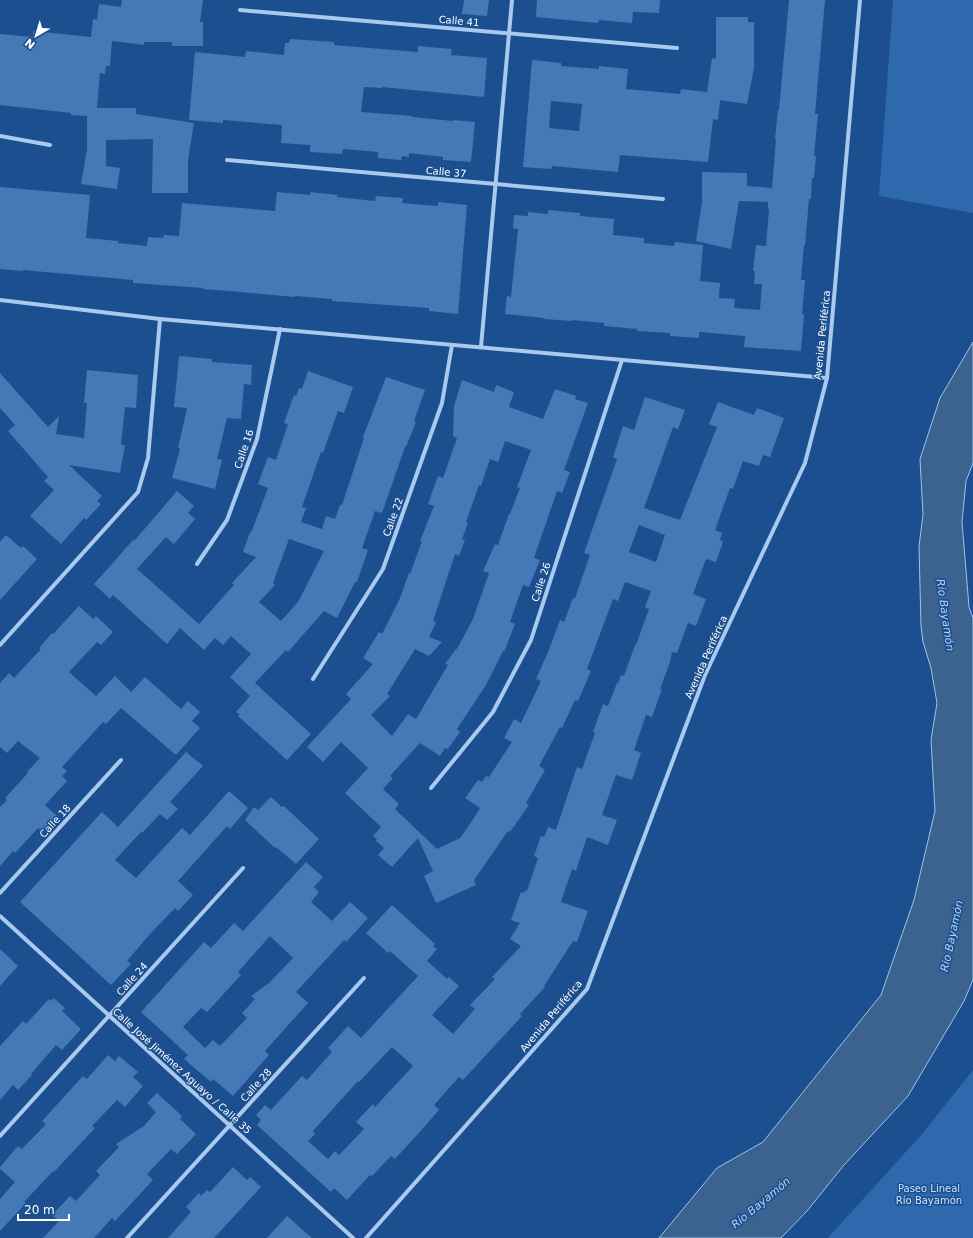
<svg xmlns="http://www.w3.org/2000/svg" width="973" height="1238" viewBox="0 0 973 1238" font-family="'DejaVu Sans',sans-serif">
  <rect width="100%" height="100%" fill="#1b4f8f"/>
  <g fill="#2e69ad">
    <path d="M893,0h80v213l-94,-17z"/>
    <path d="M973,1070v168h-145l94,-104z"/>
  </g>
  <path fill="#3c6290" stroke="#9cc4f0" d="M973,342v121l-7,18 -4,41 7,85 4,11v362l-9,21 -56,95 -64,69 -37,46 -26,27h-122l58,-70 46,-26 118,-147 33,-95 21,-89 -4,-71 6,-37 -6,-35 -8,-26 -2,-16 -2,-80 4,-31 -3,-56 20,-61z"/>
  <g fill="#4478b7" fill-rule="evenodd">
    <path d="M122,0h81l-3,22h3v24h-31v-4h-28v3l-32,-4 -2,25h-4l-1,8 -5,-1 -3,35h39v6l58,9 -6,37v33h-36l1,-54 -47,1v26l14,2 -3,21 -36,-5 6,-35v-33l-16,-1v-2l-71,-8v-71l33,3v-6l58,6 2,-18 4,1 2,-16 22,3z"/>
    <path d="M464,0h25l-2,16 -25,-2z"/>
    <path d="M537,0h123l-1,13 -26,-1 -1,11 -33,-3 -1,3 -62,-6z"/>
    <path d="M789,0h36l-10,114h3l-4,42h2l-2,22h-2l-1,21h-2l-4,46h-1l-3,35h4l-3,34h2l-3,37 -57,-4 1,-11 -46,-4v6l-29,-2v-3l-33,-2v-2l-33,-3v-3l-32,-3v1l-28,-2v-1l-39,-4 2,-18 4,1 7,-68 -5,-1 1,-13 14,1v-4l20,2v-4l32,3v3l34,3 -1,16 31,3v5l30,3 1,-4 28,3 -3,36 20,2 -1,15 16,1 -1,9 26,2 2,-26h-8l1,-13h-2l3,-26 10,1 3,-37h-1v-7l-29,-1 -8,48 -35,-8 6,-39v-30l45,1v13l25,2 4,-49h-1l3,-29h1z"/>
    <path d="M716,17h32v5h6v46l-7,36 -27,-4 -2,20 -5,-1 -5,43 -88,-7 -2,17 -66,-6 -1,3 -28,-2 9,-107 29,3v3l38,3v-3l29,3 -2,20 54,5 1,-5 26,3 5,-34 4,1zM551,101l31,3 -3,27 -30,-3z"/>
    <path d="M290,39l44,3v3l84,7v-6l34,3 -1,6 36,3 -3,39 -102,-10v1l-18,-1 -3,25 51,4v1l41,4v-1l22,2 -4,40 -28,-2v-3l-34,-4v4l-7,-1 -1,4 -23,-2v-6l-35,-3 -1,5 -32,-2v-7l-29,-2 1,-18 -59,-5v3l-34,-3 6,-68 50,5 1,-6 38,4 1,-12h4z"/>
    <path d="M0,187l90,8 -4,43 32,3v2l29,3 1,-9 15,1 1,-3 15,1 3,-33 93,8 2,-19 33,3v-3l28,3 -1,2 38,4 1,-5 27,2 -1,5 36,3v-4l29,3 -9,109 -29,-3v-3l-97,-7v-2l-37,-3v1l-65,-6 -27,-2v-1l-70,-5v-3l-110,-10v1l-23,-2z"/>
    <path d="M179,356l33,3v3l40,3 -1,20 -7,-1 -3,35 -14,-1 -10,41 5,1 -7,29 -43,-11 8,-29 -2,-1 9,-40 -13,-1z"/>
    <path d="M87,370l51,5 -2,33 -11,-1 -4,38h4l-5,28 -51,-8 33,31 -5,5 4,3 -15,16 -2,-2 -23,26 -31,-28 24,-26 -10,-9 4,-4 -40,-46 7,-6 -15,-17v-35l48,54 11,-11 -3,18 28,4 3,-35h-3z"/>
    <path d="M308,371l45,16 -9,26 -6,-2 -15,42 -2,-1 -19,55 4,1 -5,14 21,7 4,-13 9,3 5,-14h2l22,-67 -1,-1 23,-60 39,13 -11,31 2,1 -10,25h-1l-23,66 -7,-2 -13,37 6,2 -11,32h-2l-18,36 -13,-7 -36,41 -2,-2 -31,33 56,51 -24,26 -49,-44 2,-1 -4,-3 14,-16 -20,-19 21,-23 -20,-18 -8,9 -8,-7 -11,12 -24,-22 -13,16 -54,-49 -3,4 -16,-15 40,-45 1,1 42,-49 17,15 -6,7 7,6 -21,25 -8,-7 -29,32 62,55 35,-39 -2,-2 24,-26 -13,-5 7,-20 1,1 17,-45 -10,-4 10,-27 8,3 12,-36 -4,-1 10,-28 2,1 3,-8 3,1zM289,539l35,12 -26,51 -17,19 -22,-19 16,-17 -2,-2z"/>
    <path d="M462,380l32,12 2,-7 18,7 -5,15 34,12 12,-30 21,7 -1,3 13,4 -24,67 6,2 -8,21 -5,-2 -23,67 6,2 -11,27 -6,-2 -13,37 5,2 -11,28 -1,-1 -17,34 -29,44 3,3 -12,17 -3,-1 -5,8 -20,-13 -30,33 3,2 -10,11 16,15 -4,5 42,40 23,-11 12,-17 8,-13 -15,-10 13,-18 4,2 4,-6 3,1 23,-35 -8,-4 10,-19 7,4 20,-42 -5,-2 12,-27 12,-32 4,2 9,-24h2l15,-43 -6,-2 33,-94 -4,-2 10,-31 11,4 11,-33 40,13 -7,19 -5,-2 -29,81 36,12 37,-93 -8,-3 9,-22 36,13 3,-7 27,10 -14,39 -7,-2 -4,11 -16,-5 -10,28 -3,-1 -15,42 7,3 -2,7 3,2 -7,20 -10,-3 -13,35 13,5 -10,27 -8,-3 -11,30 -5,-1 -2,10 -10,27h2l-10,28 -6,-2 -12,35 7,3 -9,27 -16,-5 -14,40 15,5 -9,25 -21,-8 -11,34 -4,-2 -11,33 27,9 -11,31 -4,-1 -29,45 1,1 -25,27 2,2 -59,64 -4,-3 -25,28 5,5 -22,25 -22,24 -4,-3 -19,20 -2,-1 -23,25 -13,-12 -3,4 -74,-67 4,-5 -5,-5 9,-10 6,5 31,-34 5,4 25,-28 -4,-4 20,-22 13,12 57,-62 -28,-25 -2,2 -22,-20 26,-28 43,39 -2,2 4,3 -10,12 20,18 2,-2 10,9 -27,29 21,19 22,-25 -5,-4 25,-26 -3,-2 29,-31 -11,-7 10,-16 -9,-3 10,-28 3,1 1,-3 2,1 11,-33 -4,-2 7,-20 3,1 4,-10 8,3 21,-63 5,2 13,-36 -2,-1 10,-28 5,2 9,-23 1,1 3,-9 3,1 11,-31h1l13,-36 -4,-2 6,-16 -26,-9 -7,19 -5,-2 -26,70 4,2 -13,30 -3,-1 -13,28 -2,-1 -21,39 6,4 -19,33 3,2 -19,27 -2,-1 -34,49 2,5 -40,18 -12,-27 9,-5 -15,-33 -26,29 -14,-12 6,-7 -8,-7 1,-2 -4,-3 8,-9 -36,-34 23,-25 -27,-26 -18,20 -16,-15 44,-48 -5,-5 27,-30 -10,-6 16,-26 3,2 18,-36 9,-25 1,1 12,-33h-2l14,-35 -6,-2 10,-28 5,2 14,-40 -4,-2 1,-30zM505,441l26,9 -14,37 3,1 -10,26h-1l-11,31 -3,-1 -12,27 6,2 -16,46 -16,30h-1l-11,15 3,1 -32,54 -8,-5 -16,22 -21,-21 19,-19 -3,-2 28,-45 14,7 13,-14 -13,-5 7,-15 -3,-1 22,-67 4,2 6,-16 -3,-1 6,-16 -2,-1 13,-37 2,1 9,-27 8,3zM639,525l26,10 -9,27 -27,-10zM392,1047l21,19 -38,41 -2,-3 -17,18 8,7 -25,26 -4,-4 -7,8 -20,-18 7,-7 -2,-3 45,-50 1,1z"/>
    <path d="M6,535l15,13 2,-2 14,13 -37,41v-58z"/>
    <path d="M79,606l14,13 3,-3 17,16 -12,13 -4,-3 -28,30 27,24 19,-20 16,16 14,-15 36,32 7,-8 12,11 -8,9 8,7 -24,27 -55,-47 -15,16 -3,-2 -41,45 5,4 -5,5 5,5 -22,24 12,11 -14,16 -5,-4 -23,25 -2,-2 -13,15v-59l7,-7 -2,-2 23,-25 -1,-1 13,-14 -22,-17 -11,12 -7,-6v-64l9,-10 5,5 27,-29 -2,-1 13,-15 1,1z"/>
    <path d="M186,752l17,14 -33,36 8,7 -11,11 -7,-6 -18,19 -1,-1 -26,28 21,18 46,-50 8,7 39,-44 19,17 -18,21 -3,-3 -49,55 15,14 -15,16 -3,-3 -26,27 -22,26 4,3 -20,21 -91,-83 82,-90 16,15z"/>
    <path d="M271,797l11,10 2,-1 35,33 -23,25 -20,-17 -1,1 -30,-28 9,-13 4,3z"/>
    <path d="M306,862l17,15 -9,10 5,5 -8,10 21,19 18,-19 18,16 -22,24 -2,-2 -48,52 12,11 -43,48 4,4 -36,41 -20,-17 -2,3 -27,-23 4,-4 -47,-43 63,-70 7,6 23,-25 9,8zM270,936l23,22 -24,25 -18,13 4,3 -13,14 5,5 -27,28 -7,-6 -8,8 -22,-21 18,-19 6,4 34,-37 -3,-3z"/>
    <path d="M0,949l18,17 -18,20z"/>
    <path d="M54,998l11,10 -3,3 19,18 -19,21 -6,-5 -25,29 1,1 -14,15 -5,-5 -13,15v-54l23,-25 3,3 23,-25 2,2z"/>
    <path d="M108,1055l7,6 4,-5 19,16 -5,5 10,9 -18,21 -8,-7 -25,26 3,2 -41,44 -1,-1 -29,31 2,1 -26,28v-32l15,-17 -15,-13v-2l18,-21 4,3 24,-25 -4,-3 41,-45 4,3z"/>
    <path d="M157,1093l25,23 -2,3 16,15 -19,20 -6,-5 -24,25 6,6 -38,41 -3,-3 -18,20h-51l16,-17 -7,-6 18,-19 6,5 24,-26 -4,-4 23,-24 -3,-3 28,-18 12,-14 -9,-9z"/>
    <path d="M233,1167l14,13 3,-3 11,10 -47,51h-46l23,-26 -5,-5 13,-14 2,3 6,-6 3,2z"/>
    <path d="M287,1216l25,22h-45z"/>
  </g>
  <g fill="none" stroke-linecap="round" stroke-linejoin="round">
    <g stroke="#a9c9ee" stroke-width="4">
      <path d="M240,10l437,38"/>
      <path d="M0,136l50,9"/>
      <path d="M227,160l436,39"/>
      <path d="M0,300l160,19 667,59"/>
      <path d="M481,347l31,-347"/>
      <path d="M197,564l30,-44 30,-81 23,-110"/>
      <path d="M0,645l138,-153 10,-34 12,-139"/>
      <path d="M313,679l70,-110 59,-166 10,-58"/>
      <path d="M431,788l62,-76 38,-72 91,-280"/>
      <path d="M0,893l121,-133"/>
      <path d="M0,916l353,322"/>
      <path d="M0,1136l243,-268"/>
      <path d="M127,1238l237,-260"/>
      <path d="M366,1238l221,-249 118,-314 100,-212 22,-85 33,-378"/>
    </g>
  </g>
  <g text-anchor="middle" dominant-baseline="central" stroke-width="3" stroke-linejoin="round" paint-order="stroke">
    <g font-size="10" fill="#fff" stroke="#1b4f8f">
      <text transform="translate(459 21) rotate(5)">Calle 41</text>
      <text transform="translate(446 172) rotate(5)">Calle 37</text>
      <text transform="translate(822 335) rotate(-84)">Avenida Periférica</text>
      <text transform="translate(244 449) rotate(-71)">Calle 16</text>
      <text transform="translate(393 517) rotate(-70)">Calle 22</text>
      <text transform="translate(541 582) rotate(-72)">Calle 26</text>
      <text transform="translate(706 657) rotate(-66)">Avenida Periférica</text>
      <text transform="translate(55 821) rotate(-48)">Calle 18</text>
      <text transform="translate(132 979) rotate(-48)">Calle 24</text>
      <text transform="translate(551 1016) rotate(-50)">Avenida Periférica</text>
      <text transform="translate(182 1071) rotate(42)">Calle José Jiménez Aguayo / Calle 35</text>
      <text transform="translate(256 1085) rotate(-48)">Calle 28</text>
    </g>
    <g font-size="10" fill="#cfe3fa" stroke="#1b4f8f">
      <text x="929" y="1188">Paseo Lineal<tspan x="929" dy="12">Río Bayamón</tspan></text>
    </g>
    <g font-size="11" font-style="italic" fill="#b5d3f5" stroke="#1b4f8f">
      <text transform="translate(945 615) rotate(82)">Río Bayamón</text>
      <text transform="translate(952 936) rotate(-78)">Río Bayamón</text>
      <text transform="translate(761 1203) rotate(-40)">Río Bayamón</text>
    </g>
  </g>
  <g transform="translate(36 36) rotate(218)" stroke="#1b4f8f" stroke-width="3" paint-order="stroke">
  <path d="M0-3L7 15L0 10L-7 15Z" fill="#ffffff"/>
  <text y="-6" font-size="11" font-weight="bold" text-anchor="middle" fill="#ffffff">N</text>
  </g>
  <path d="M18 1214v6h51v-6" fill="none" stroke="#ffffff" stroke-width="2"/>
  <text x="24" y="1214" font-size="12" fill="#ffffff" stroke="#1b4f8f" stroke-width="3" paint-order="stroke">20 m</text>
</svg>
